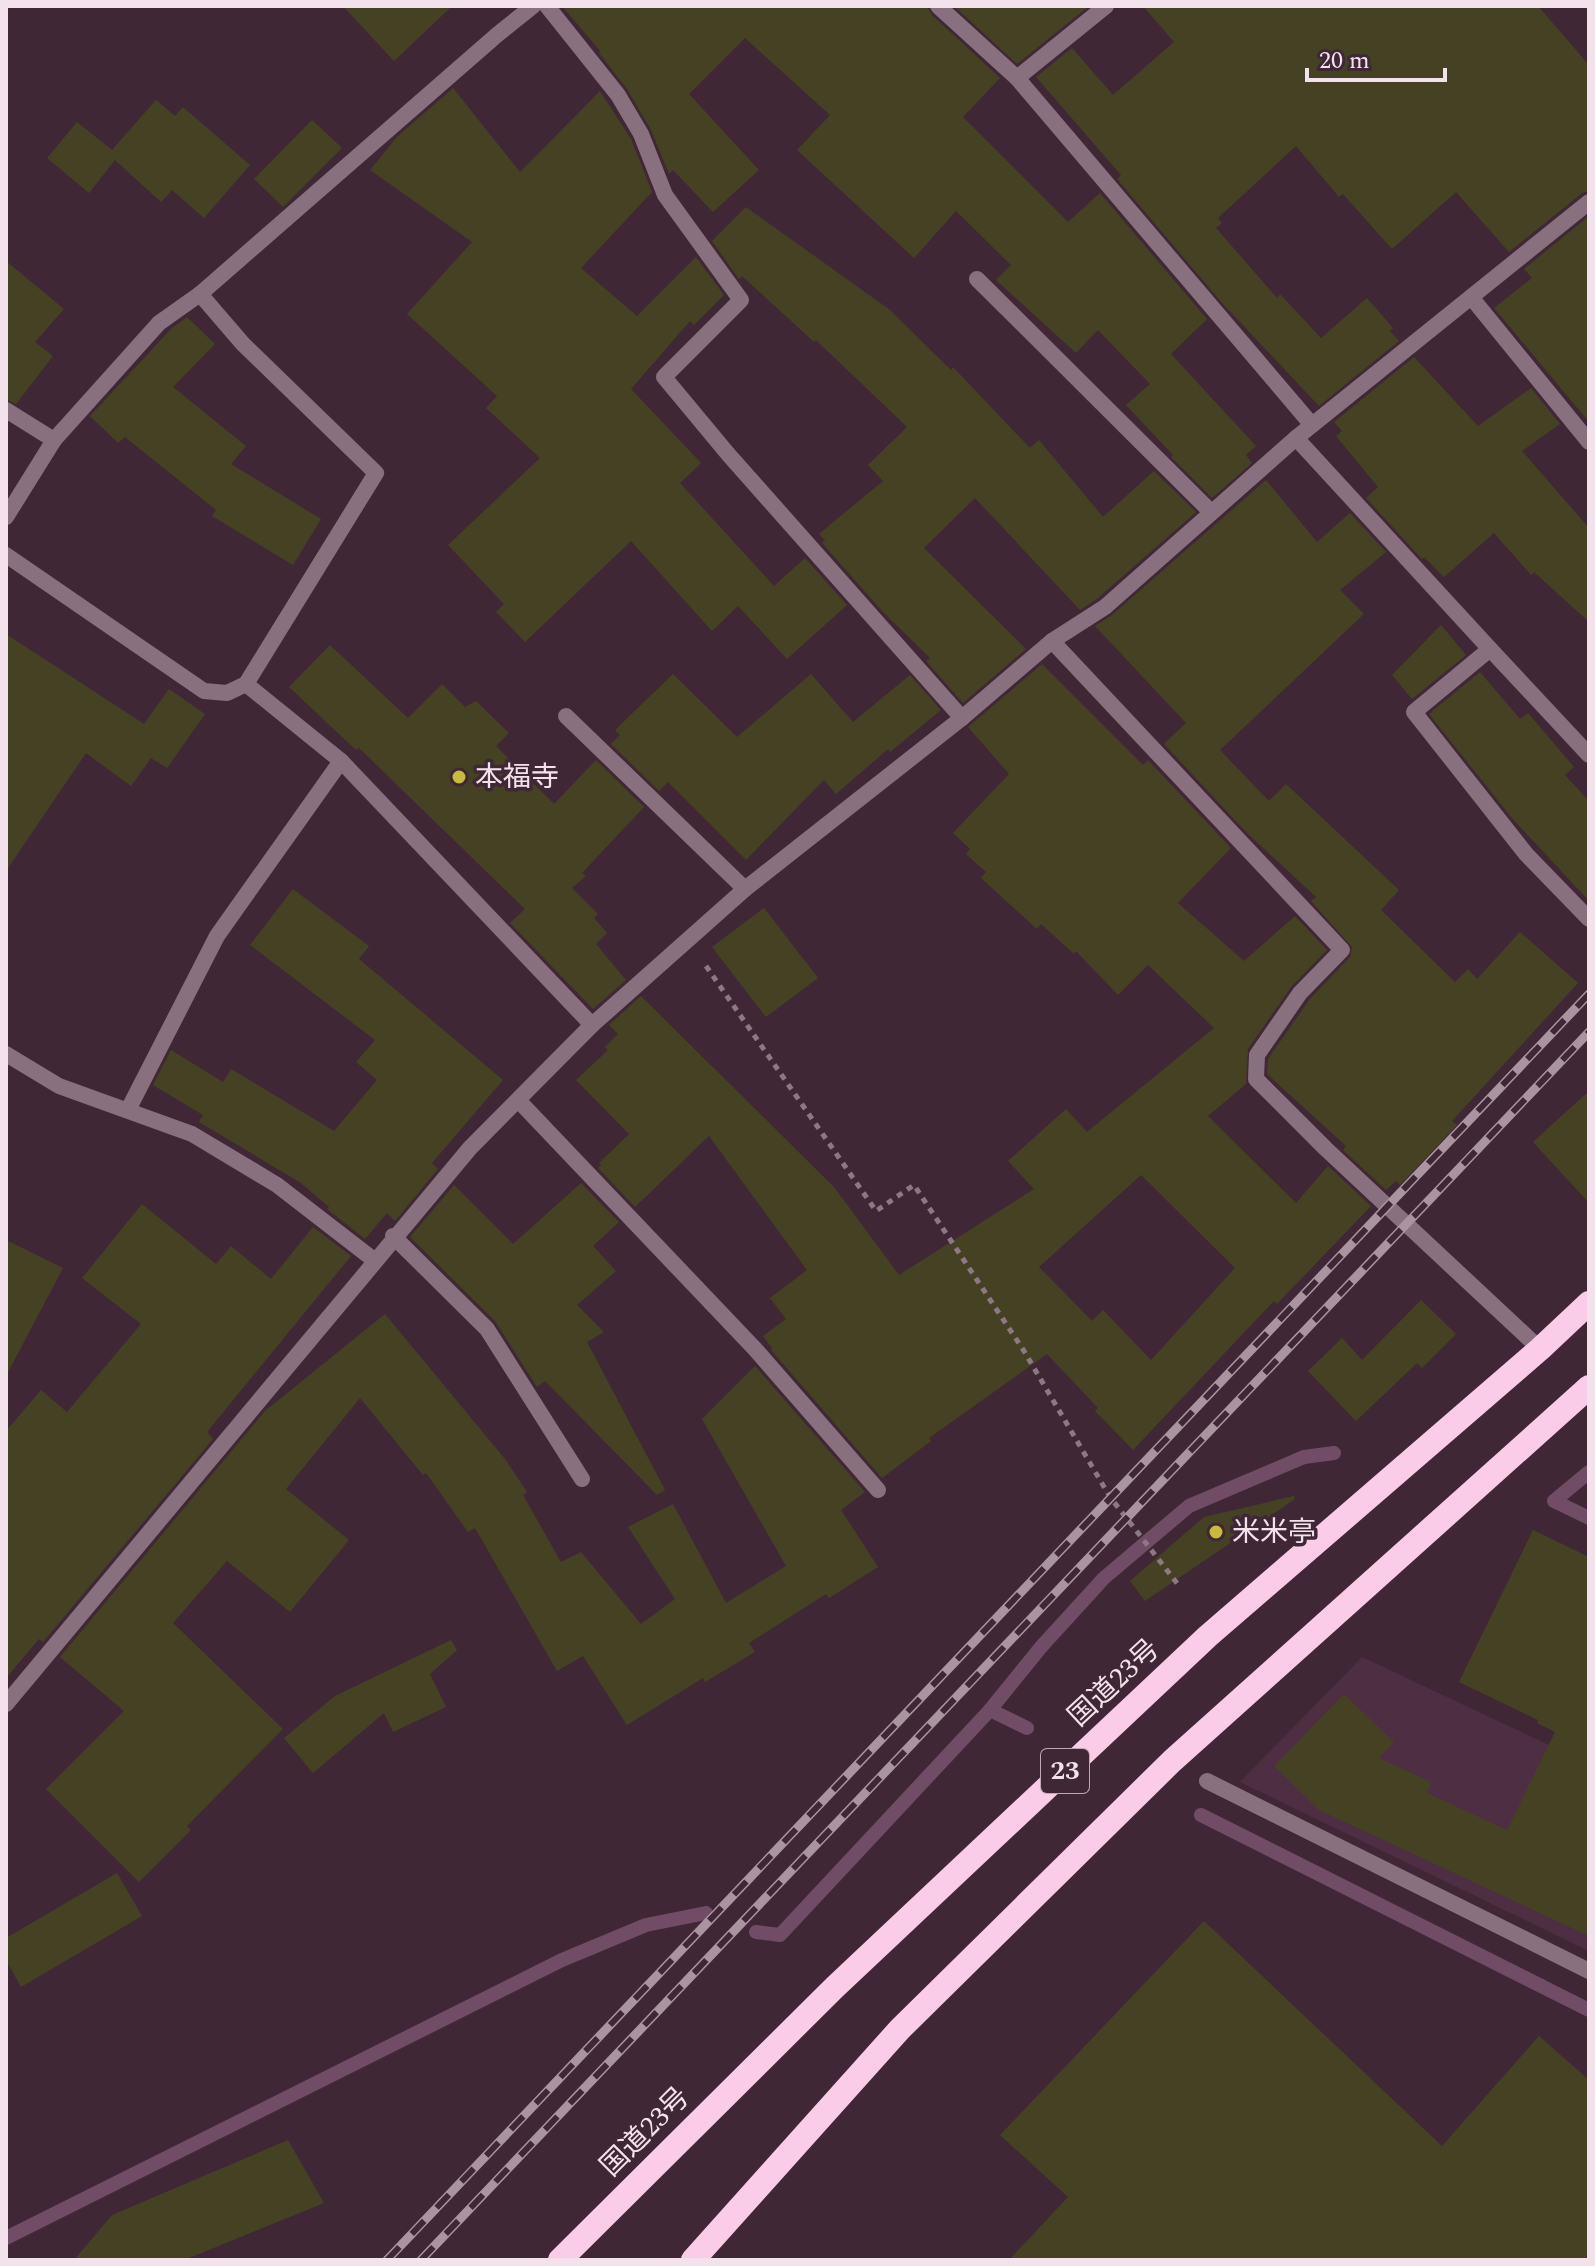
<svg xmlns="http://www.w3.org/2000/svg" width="1595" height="2266" viewBox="0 0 1595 2266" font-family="Spectral,'Noto Sans JP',serif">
  <rect width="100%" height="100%" fill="#402736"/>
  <path fill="#4e2e42" d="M1362,1657l227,107v187l-349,-169z"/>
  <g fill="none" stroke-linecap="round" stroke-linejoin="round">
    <g stroke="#714c66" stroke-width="14">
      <path d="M1589,1472l-35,29 35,17"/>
      <path d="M990,1710l51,-63 63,-69 85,-72 115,-49 30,-4"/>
      <path d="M1201,1815l388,195"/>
      <path d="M756,1932l24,3 210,-225 37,18"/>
      <path d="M6,2238l556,-278 84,-35 60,-12"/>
    </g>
  </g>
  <g fill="#454224" fill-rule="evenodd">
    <path d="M343,6h109l-58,55z"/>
    <path d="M562,6h365l4,8 69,64 -37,39 105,105 32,-29 107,126 -36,35 85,92 -10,9 6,8 -40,35 -41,-41 2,-2 -47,-50 24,-21 -52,-54 -22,23 -80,-73 15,-15 -55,-54 -42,47 -117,-108 33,-35 -85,-77 -56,56 70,76 -46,42 -40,-42 -4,4 -18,-44 -24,-41 -28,-36 1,-2z"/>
    <path d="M954,6h135l-72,58z"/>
    <path d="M1143,6h395l51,59v126l-7,2 -73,59 -53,-60 -64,57 -49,-55 -4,3 -43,-51 -78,72 4,5 -6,5 61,70 3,-4 41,44 46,-40 26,30 -3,3 9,10 -80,65 -96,-102 -106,-125 4,-4 -85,-98 36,-29 41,47 61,-53z"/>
    <path d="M453,88l67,84 80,-81 31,48 21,53 -71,76 56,48 59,-59 28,38 -30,30 -4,-4 -59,68 70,74 -21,20 94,103 31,-28 42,47 -60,54 -49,-53 -26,25 -81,-90 -106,101 -29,-30 8,-8 -56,-59 92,-87 -54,-50 11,-12 -90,-82 65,-72 -102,-72 28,-34z"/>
    <path d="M156,100l19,16 8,-9 67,58 -46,53 -32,-28 -11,12 -46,-42 -26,33 -42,-35 30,-36 35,28z"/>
    <path d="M312,120l30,28 -59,59 -29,-28z"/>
    <path d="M746,207l144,103 61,60 2,-3 77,81 9,-8 64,77 51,-46 42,41 -98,86 -18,12 -105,-112 -51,50 102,101 -63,54 -37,-42 4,-3 -47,-46 -61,-69 3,-3 -6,-6 64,-53 -15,-16 39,-38 -91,-87 -2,2 -72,-66 -3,3 -27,-38z"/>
    <path d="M1589,216v206l-95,-114 38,-30 -8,-9z"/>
    <path d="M6,261l58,48 -29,33 18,14 -37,48 -10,-5z"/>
    <path d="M187,317l28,27 -42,43 73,59 -15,18 90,55 -28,46 -81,-49 4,-6 -91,-73 -7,6 -28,-27 82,-88z"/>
    <path d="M1414,357l64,69 53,-38 29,36 -38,27 67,77v94l-55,-50 -3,3 -37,-42 -50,44 -20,-20 -2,2 -56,-61 12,-11 -42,-51 6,-5 -8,-9z"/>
    <path d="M1266,480l51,62 33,-29 36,39 -46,38 24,24 -144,136 49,51 17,-17 113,106 -18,20 74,72 13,-13 9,10 43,-47 58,51 -126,138 5,4 -57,60 -4,-4 -10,9 -43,-40 3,-4 -79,-72 1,-15 41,-59 41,-43 2,-10 -41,-46 5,-4 -70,-65 -82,-88 22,-21 -91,-97 17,-11z"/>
    <path d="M1441,625l25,30 -54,44 -20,-24z"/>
    <path d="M6,634l138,90 25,-35 36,25 -38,54 -16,-10 -20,28 -45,-33 -80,118z"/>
    <path d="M330,645l78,73 34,-34 23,23 11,-6 33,32 -13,13 58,58 42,-44 48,47 -62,66 4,3 -14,12 26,26 -4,4 13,15 -11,11 30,36 -33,29 -83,-86 15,-14 -166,-161 -3,2 -67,-63z"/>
    <path d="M1042,664l101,101 5,-5 83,88 -53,55 66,58 51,-45 32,34 -36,37 -43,62 -2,35 -38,32 88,87 32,-37 43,40 -94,98 -3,-3 -141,149 -38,-39 3,-3 -51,-54 -118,84 2,3 -49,37 -111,-128 1,-2 -9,-12 23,-17 -16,-21 37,-28 -98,-134 -74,71 -37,-39 3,-3 -2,-2 30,-29 -53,-54 32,-30 -3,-3 13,-13 -9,-9 32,-29 193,191 65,88 135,-86 -26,-28 58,-52 21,23 127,-104 -66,-63 -30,30 -42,-44 -2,3 -33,-30 -4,5 -56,-51 5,-6 -20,-18 4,-5 -17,-16 56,-59 -41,-47zM1141,1175l94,93 -84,92 -48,-50 -11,11 -53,-54z"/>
    <path d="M1480,672l40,47 8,-6 46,54 -9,8 24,26v100l-78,-84 -82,-103z"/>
    <path d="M673,674l64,63 74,-63 42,48 57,-47 31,35 -51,42 -2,-3 -52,45 -12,-14 -78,80 -78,-78 -9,9 -48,-47 9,-9 -5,-5z"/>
    <path d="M293,889l76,57 -10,13 144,121 -71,83 6,6 -43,52 -8,-8 -22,26 -38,-30 2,-2 -28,-24 -102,-61 4,-7 -50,-30 18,-35 52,32 8,-13 103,62 43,-51 -21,-18 19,-22 -125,-95z"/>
    <path d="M764,908l54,70 -52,39 -54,-70z"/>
    <path d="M1589,1091v112l-56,-61z"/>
    <path d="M581,1183l38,39 -26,24 23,25 -39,34 27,27 -17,10 78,148 -8,5 -112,-114 -8,6 -42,-66 -85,-84 44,-52 59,59z"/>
    <path d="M142,1204l74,60 15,-18 40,33 42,-52 38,29 -144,176 6,7 -170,203 -4,-3 -33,39v-247l35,-41 26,22 74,-88 -59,-46z"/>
    <path d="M6,1240l57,28 -57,108z"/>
    <path d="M1421,1300l35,34 -34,34 -5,-5 -61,58 -48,-50 34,-33 20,22z"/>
    <path d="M385,1314l120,145 22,33 -4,3 38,67 20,-10 60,72 34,-25 -47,-72 45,-23 53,99 60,-37 -84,-147 53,-53 110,126 -24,18 37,57 -49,31 -3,-4 -77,49 6,9 -50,30 -2,-4 -76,47 -44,-69 -26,15 -82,-143 -7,4 -42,-59 -3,2 -63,-77 -74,91 63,51 -59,72 -63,-51 -54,62 110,106 -96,97 4,4 -52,52 -93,-93 78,-78 -64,-54 205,-246z"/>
    <path d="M1294,1496l1,3 -150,102 -15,-20 74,-64z"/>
    <path d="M1533,1530l56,27v379l-270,-126 -45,-44 70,-72 50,48 -15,16 52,24 -4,11 80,37 48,-98 -18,-9 1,-3 -79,-38z"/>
    <path d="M451,1640l6,10 -27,24 16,33 -53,25 -9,-19 -71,60 -29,-35 51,-42z"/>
    <path d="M117,1873l25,43 -121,71 -15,-27v-22z"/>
    <path d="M1204,1921l238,225 97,-110 50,44v180h-580l59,-63 -68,-62z"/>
    <path d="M288,2140l36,63 -140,57h-110l38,-45z"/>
  </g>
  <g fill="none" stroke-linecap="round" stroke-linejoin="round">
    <path stroke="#8e7885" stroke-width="5" stroke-dasharray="6 6" stroke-linecap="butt" d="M706,966l170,245 38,-26 110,166 86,146 70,90"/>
    <g stroke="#88707e" stroke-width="16">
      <path d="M547,6l71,89 23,39 24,61 76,105 -77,77 64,77 234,264"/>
      <path d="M1017,78l89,-72"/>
      <path d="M977,279l234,233"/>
      <path d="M1471,297l118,145"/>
      <path d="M6,410l48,30"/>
      <path d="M1296,438l194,211 -76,63 112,142 63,65"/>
      <path d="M6,517l48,-77 105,-117 41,-29 43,50 133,129 -130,211 95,77 251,264"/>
      <path d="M6,555l198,136 23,2 19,-9"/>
      <path d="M1052,641l290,309 -42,43 -43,62 -1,24 70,70 214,200"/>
      <path d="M1490,649l99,106"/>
      <path d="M566,716l179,173"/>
      <path d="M6,1054l53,32 133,48 85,51 97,75"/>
      <path d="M518,1100l237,249 123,141"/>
      <path d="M128,1110l89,-174 124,-175"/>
      <path d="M393,1236l94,93 95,150"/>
    </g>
    <g stroke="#88707e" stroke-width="16">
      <path d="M938,6l79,72 295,347"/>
      <path d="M200,294l298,-260 35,-28"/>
      <path d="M6,1704l464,-556 122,-123 153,-136 217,-171 90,-77 53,-34 191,-169 293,-236"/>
      <path d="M1207,1781l382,190"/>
    </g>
    <g stroke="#fbcce8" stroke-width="24">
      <path d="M560,2260l275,-273 373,-351 332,-287 49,-46"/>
      <path d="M693,2260l207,-231 272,-268 417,-374"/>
    </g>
    <defs>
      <g id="rail">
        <path d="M387,2260l1202,-1266"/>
        <path d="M421,2260l1168,-1228"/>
      </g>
    </defs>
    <use href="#rail" stroke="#a994a0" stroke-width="9"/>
    <use href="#rail" stroke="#402736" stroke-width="6" stroke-dasharray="18" stroke-linecap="butt"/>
  </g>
  <g fill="#c8bb3b" stroke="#402736" stroke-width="3">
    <circle cx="459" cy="777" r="8"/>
    <circle cx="1216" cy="1532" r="8"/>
  </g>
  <g text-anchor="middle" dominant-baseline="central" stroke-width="7" stroke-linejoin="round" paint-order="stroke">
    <rect fill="#402736" stroke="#bdaab5" stroke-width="2" x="1041" y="1749" width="48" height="44" rx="6"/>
    <g font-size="26" font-weight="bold" fill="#f3e2ec">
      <text x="1065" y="1771">23</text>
    </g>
    <g font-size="28" fill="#f3e2ec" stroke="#402736" text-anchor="start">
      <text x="475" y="777">本福寺</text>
      <text x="1232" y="1532">米米亭</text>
    </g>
    <g font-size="28" fill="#f3e2ec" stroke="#402736">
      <text transform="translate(1114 1683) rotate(-43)">国道23号</text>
      <text transform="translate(645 2132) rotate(-45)">国道23号</text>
    </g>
  </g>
  <rect width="1595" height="2266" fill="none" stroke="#f3e2ec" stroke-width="16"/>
  <path d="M1307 68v12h138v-12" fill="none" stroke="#f3e2ec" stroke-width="4"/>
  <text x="1319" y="68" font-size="24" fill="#f3e2ec" stroke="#402736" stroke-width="6" paint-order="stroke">20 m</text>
</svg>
